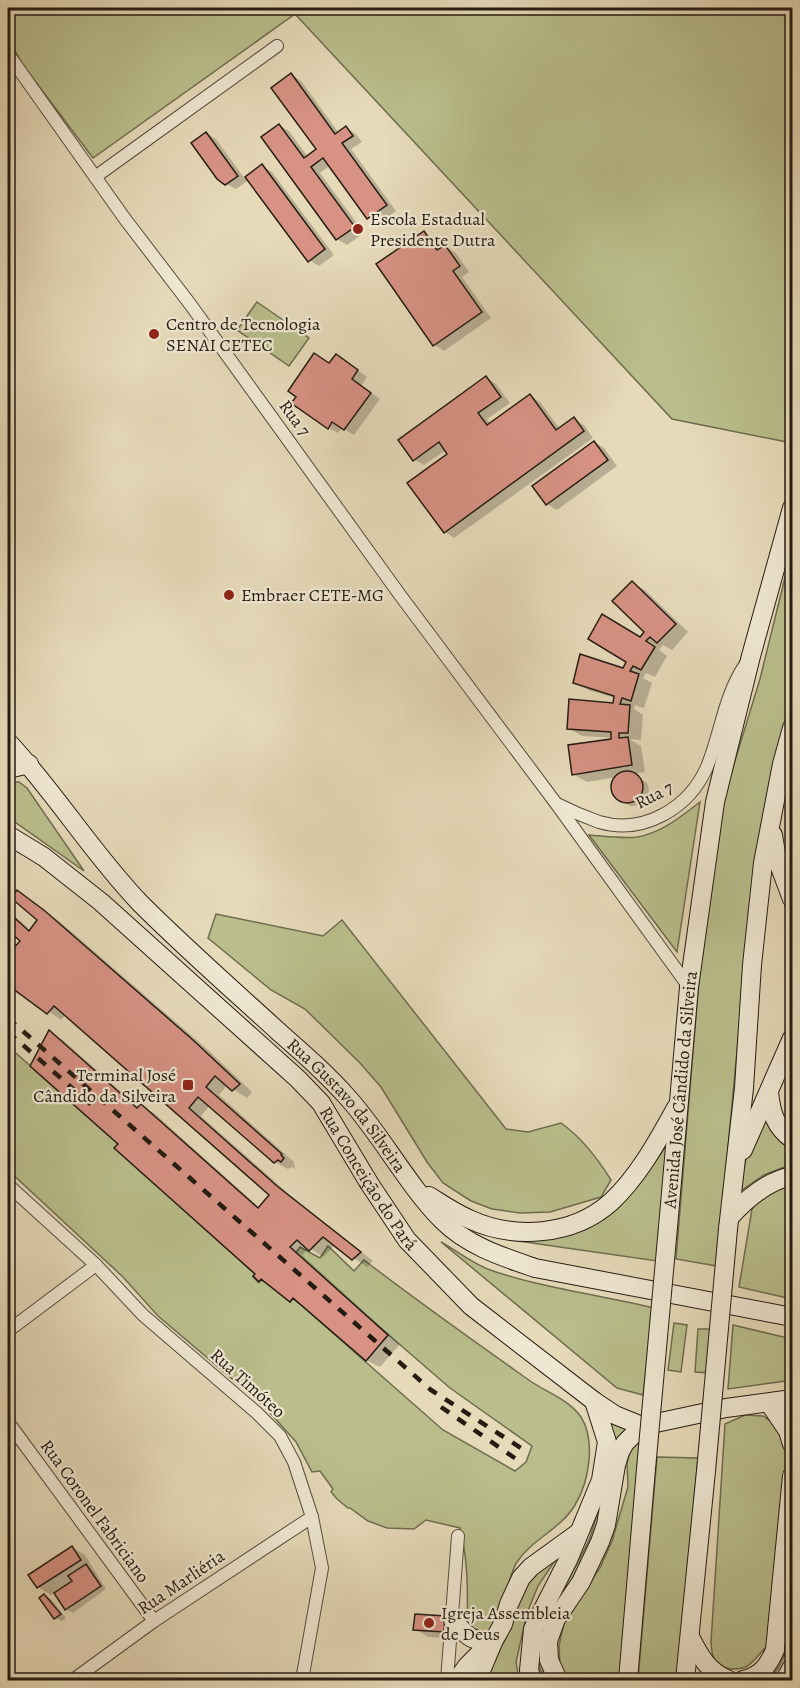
<svg xmlns="http://www.w3.org/2000/svg" width="800" height="1688" viewBox="0 0 800 1688" font-family="Alegreya,serif">
  <rect width="100%" height="100%" fill="#e6dab9"/>
  <filter id="stains"><feTurbulence type="fractalNoise" baseFrequency=".00333" numOctaves="4"/><feColorMatrix values="0 0 0 0 .2 0 0 0 0 .09 0 0 0 0 .02 0 0 0 .5 -.17"/></filter>
  <radialGradient id="worn" r=".72"><stop offset=".6" stop-color="#630" stop-opacity="0"/><stop offset="1" stop-color="#630" stop-opacity=".3"/></radialGradient>
  <g fill="#b9be8c" stroke="#6e6c4f" stroke-width="1.5">
    <path d="M8,8h784v435l-120,-24 -377,-405 -202,144 -71,-94 -14,-27z"/>
    <path d="M257,302l52,36 -20,28 -52,-36z"/>
    <path d="M792,549v153l-16,58 -22,108 -37,398 -41,-7 24,-292 23,-167 37,-121z"/>
    <path d="M8,782h11l8,6 57,83 -76,-54z"/>
    <path d="M700,802l-23,150 -88,-117c15,1 33,4 48,2 24,-4 45,-21 63,-35z"/>
    <path d="M216,914l107,22 19,-16 164,209 22,3 33,-9c20,14 37,36 50,57l-10,17 -51,15 -30,1 -28,-4 -21,-8 -28,-18 -16,-21 -46,-75 -21,-24 -55,-54 -34,-19 -63,-52z"/>
    <path d="M8,1046l110,98 137,130 -2,3 5,5 3,-3 29,23 3,-4 150,132 72,41 11,-9 6,-16 -82,-58 -155,-134 5,-7 20,11 8,-12 26,25 10,-11c53,41 107,79 162,118 18,14 42,20 55,39 15,24 8,65 -6,88 -14,24 -43,34 -58,57 -3,4 -5,12 -7,17 -6,19 -10,38 -23,54l-11,-2 -9,-7c1,-32 1,-64 -7,-96l-34,-8 -12,9 -27,-1 -19,-7 -18,-13h-2l-11,-9 -6,-7 2,-3 -13,-18 -8,1 -16,-30 -33,-37 -105,-89 -35,-39 -115,-107z"/>
    <path d="M765,1107l27,38v19l-28,11 -25,17 9,-43z"/>
    <path d="M671,1139l-14,122 -146,-21 48,-4 42,-18 44,-42z"/>
    <path d="M792,1182v117l-53,-12 13,-78 11,-14z"/>
    <path d="M441,1242c16,9 32,22 49,28 53,18 110,25 164,38l-11,87 -26,-7z"/>
    <path d="M674,1323l13,2 -6,47 -13,-2z"/>
    <path d="M733,1325l59,14v41l-64,9z"/>
    <path d="M698,1329h16l-3,44 -16,-1z"/>
    <path d="M745,1415l18,1 15,10 8,14 2,12v18l-21,176c-7,7 -12,15 -21,21 -5,2 -9,2 -14,2 -19,-1 -20,-11 -21,-27l14,-218z"/>
    <path d="M611,1419l16,8 -14,27 -19,87 -13,25 -25,37 -15,53 2,15 6,9h-5c-23,-49 30,-100 46,-143 13,-38 18,-78 21,-118z"/>
    <path d="M642,1431l-21,239 -8,10h-47l-6,-14 -1,-21 6,-26 35,-51 12,-27 16,-54 -1,-24 4,-16z"/>
    <path d="M657,1457l41,1 -21,222h-39z"/>
    <path d="M792,1541c0,28 8,139 -33,139z"/>
    <path d="M562,1550l-24,36 -11,27 -11,49 3,18h-35l9,-27 11,-11 7,-15 14,-43z"/>
  </g>
  <g fill="#0003">
    <path d="M292,75l9,6 38,52 7,-5 10,6 6,8 -11,7 45,62 -18,13 -9,-6 -39,-52 -10,7 44,60 -17,12 -10,-6 -74,-101 17,-12 9,5 19,26 10,-7z"/>
    <path d="M206,133l10,6 29,40 17,-13 10,6 62,83 -15,11 -10,-6 -60,-80 -13,9 -10,-5z"/>
    <path d="M424,233l10,6 7,10 4,-2 10,5 14,20 -7,5 29,41 -47,33 -9,-6z"/>
    <path d="M346,362l21,15 -6,9 19,13 -26,36 -12,-7 -4,5 -9,-5 1,-64z"/>
    <path d="M486,378l10,6 14,19 -23,16 4,5 39,-28 10,6 20,27 14,-10 10,6 9,13 -139,100 -9,-6 4,-77 -3,-5 -22,15 -9,-5z"/>
    <path d="M594,442l10,6 13,18 -60,44 -10,-6z"/>
    <path d="M632,583l13,7 43,42 -16,18 -9,-5 -4,5 8,6 -12,21 -9,-4 -3,5 9,5 -8,25 -9,-3 -1,4 9,6 -2,25 -12,-1 12,7 4,26 -12,2 14,9 2,5 -1,10 -7,7 -11,1 -16,-12 -1,-10 4,-7 -30,5 -14,-8 44,-36 -35,-2 -14,-8 46,-23 1,-7 -27,-8 -13,-8 49,-12 22,-39z"/>
    <path d="M17,892l42,29 148,128 45,43 -5,6 -20,-13 -8,10 75,67 1,7 -3,-2 -4,2 -13,-7 -65,-57 -9,11 89,79 83,66 -6,6 -32,-22 -12,12 -14,-9 -7,7 98,89 -20,23 -14,-7 -60,-54 -2,2 -30,-21 -14,-6 -3,-8 -136,-129 -71,-112 13,8 76,68 2,-2 13,7 106,95 11,-13 -205,-181 -5,6 -53,-38v-36l5,5 9,-10 -14,-13v-18l23,21 8,-11z"/>
    <path d="M72,1548l13,7 21,34 -33,24 -7,-4 -11,-16 -4,2 -13,-8z"/>
    <path d="M44,1595l7,4 15,19 -4,3 -7,-3z"/>
    <path d="M416,1616l42,10 -1,13 -29,-2 -13,-8z"/>
  </g>
  <g fill="#d79284" stroke="#241b12" stroke-width="1.5">
    <path d="M291,73l44,61 11,-8 7,10 -11,7 45,62 -20,14 -44,-61 -12,9 44,60 -19,13 -75,-103 18,-13 25,34 12,-9 -45,-61z"/>
    <path d="M206,132l32,44 -13,9 -8,-6 -26,-36z"/>
    <path d="M262,164l63,85 -17,13 -63,-85z"/>
    <path d="M424,231l13,19 8,-5 15,21 -7,5 29,41 -49,34 -57,-82z"/>
    <path d="M314,353l15,10 7,-9 22,16 -6,9 19,14 -27,37 -12,-8 -4,7 -37,-26 5,-6 -8,-6z"/>
    <path d="M486,376l15,21 -23,16 9,12 43,-31 26,36 18,-13 10,14 -140,102 -37,-50 40,-29 -8,-12 -26,19 -15,-21z"/>
    <path d="M594,441l14,19 -62,45 -14,-19z"/>
    <path d="M632,581l44,43 -19,19 -7,-6 -4,4 9,6 -14,23 -8,-4 -3,5 9,3 -8,27 -9,-3 -2,6 10,1 -2,28h-9v5l9,-1 4,28 -60,10 -4,-30 43,-6v-7l-44,-3 2,-30 44,4 1,-7 -41,-13 7,-29 43,14 3,-6 -38,-23 14,-25 38,23 4,-5 -32,-31z"/>
    <circle cx="627" cy="787" r="16"/>
    <path d="M17,890l28,21 148,129 47,44 -8,7 -17,-15 -9,11 76,67 -1,1 3,3 -3,4 -3,-2 -4,3 -76,-66 -9,11 88,78 84,66 -9,8 -29,-23 -14,14 -12,-11 -7,7 98,88 -22,26 -73,-63 -3,4 -29,-23 -2,3 -6,-6 2,-2 -141,-126 4,-4 -88,-78 19,-36 88,78 4,-4 117,104 11,-13 -215,-189 -7,8 -39,-29v-37l3,3 9,-10 -12,-11v-18l21,19 8,-11 -26,-22z"/>
    <path d="M72,1546l9,14 -44,28 -9,-13z"/>
    <path d="M86,1564l15,22 -36,24 -11,-17 18,-12 -4,-5z"/>
    <path d="M44,1594l17,20 -7,5 -15,-21z"/>
    <path d="M415,1614l30,2 -1,16 -31,-2z"/>
  </g>
  <g fill="none" stroke-linecap="round" stroke-linejoin="round">
    <defs>
      <g id="street">
        <path d="M8,54l117,165 65,85 210,291 155,207 134,185"/>
        <path d="M95,177l182,-131"/>
        <path d="M557,804c14,7 28,13 42,18 45,13 90,-14 108,-55 14,-34 17,-71 38,-102"/>
        <path d="M8,1185l88,80 47,50 114,98 23,23 14,26 18,55 10,51 -20,112"/>
        <path d="M8,1331l88,-66"/>
        <path d="M8,1422l146,199"/>
        <path d="M73,1680l81,-59 158,-104"/>
        <path d="M447,1680l11,-144"/>
      </g>
      <g id="secondary">
        <path id="s1" d="M8,742c47,50 84,111 132,161 45,45 93,87 140,130 24,21 48,42 69,66 33,37 59,87 94,122 25,25 60,36 92,47l257,49"/>
        <path d="M8,769l21,-5"/>
        <path id="s2" d="M8,835l36,22 57,45 197,177 23,24 48,80 38,57 64,66 123,95 21,14 27,11 84,-18 66,-9"/>
        <path d="M773,835l4,24 15,40"/>
        <path d="M769,1092c2,20 6,35 23,47"/>
        <path d="M743,1150l49,-112"/>
        <path d="M429,1196c13,8 26,17 40,23 45,21 104,17 142,-17 28,-26 47,-62 65,-94"/>
        <path d="M730,1217c17,-19 37,-36 62,-41"/>
        <path id="s3" d="M668,1227l21,-240 26,-185 36,-146 41,-148"/>
        <path d="M728,1229l16,-141 8,-123 11,-102 19,-99 10,-36"/>
        <path d="M769,1403l19,28 4,13"/>
        <path d="M453,1620c15,17 17,22 41,20"/>
        <path d="M690,1637c10,19 18,35 39,43"/>
        <path d="M457,1680l10,-14 19,-19"/>
        <path d="M477,1680l17,-40 9,-16 6,-20 12,-26 10,-11 47,-34"/>
        <path d="M532,1680l-3,-10 4,-41 35,-69 33,-80 6,-38 -13,-41"/>
        <path d="M558,1680l-9,-20 -1,-19 8,-22 25,-37 19,-40 6,-17 10,-60 4,-13 5,-9 17,-17"/>
        <path d="M628,1680l18,-211"/>
        <path d="M685,1680l21,-209"/>
        <path d="M743,1680c18,-4 25,-14 32,-30l17,-174"/>
        <path d="M785,1680l7,-13"/>
      </g>
    </defs>
    <use href="#street" stroke="#544b3c" stroke-width="14"/>
    <use href="#secondary" stroke="#241b12" stroke-width="20"/>
    <use href="#street" stroke="#efe7d2" stroke-width="12"/>
    <use href="#secondary" stroke="#efe7d2" stroke-width="18"/>
    <g stroke="#241b12" stroke-width="4.5" stroke-dasharray="10 10" stroke-linecap="butt">
      <path d="M8,1018l423,372 93,60"/>
      <path d="M8,1032l86,75"/>
      <path d="M441,1407l78,54"/>
    </g>
    <defs>
      <g id="secondary-bridge">
        <path d="M646,1469l22,-242"/>
        <path d="M706,1471l22,-242"/>
      </g>
    </defs>
    <use href="#secondary-bridge" stroke="#241b12" stroke-width="20" stroke-linecap="butt"/>
    <use href="#secondary-bridge" stroke="#efe7d2" stroke-width="18"/>
  </g>
  <g fill="#8f2418" stroke="#efe7d2" stroke-width="2">
    <circle cx="358" cy="229" r="6"/>
    <circle cx="154" cy="334" r="6"/>
    <circle cx="229" cy="595" r="6"/>
    <rect x="182" y="1079" width="12" height="12" rx="3"/>
    <circle cx="429" cy="1623" r="6"/>
  </g>
  <g text-anchor="middle" dominant-baseline="central" stroke-width="4.5" stroke-linejoin="round" paint-order="stroke">
    <g font-size="18" fill="#241b12" stroke="#efe7d2" text-anchor="start">
      <text x="370" y="219">Escola Estadual<tspan x="370" dy="21">Presidente Dutra</tspan></text>
      <text x="166" y="324">Centro de Tecnologia<tspan x="166" dy="21">SENAI CETEC</tspan></text>
      <text x="241" y="595">Embraer CETE-MG</text>
      <text x="176" y="1075" text-anchor="end">Terminal José<tspan x="176" dy="21">Cândido da Silveira</tspan></text>
      <text x="441" y="1613">Igreja Assembleia<tspan x="441" dy="21">de Deus</tspan></text>
    </g>
    <g font-size="18" fill="#241b12" stroke="#efe7d2">
      <text transform="translate(295 418) rotate(54)">Rua 7</text>
      <text transform="translate(654 795) rotate(-27)">Rua 7</text>
      <text stroke="none"><textPath href="#s3" startOffset="138">Avenida José Cândido da Silveira</textPath></text>
      <text stroke="none"><textPath href="#s1" startOffset="498">Rua Gustavo da Silveira</textPath></text>
      <text stroke="none"><textPath href="#s2" startOffset="502">Rua Conceição do Pará</textPath></text>
      <text transform="translate(248 1383) rotate(42)">Rua Timóteo</text>
      <text transform="translate(95 1511) rotate(54)">Rua Coronel Fabriciano</text>
      <text transform="translate(181 1582) rotate(-34)">Rua Marliéria</text>
    </g>
  </g>
  <rect width="800" height="1688" fill="none" stroke="#e6dab9" stroke-width="30"/>
  <rect x="9" y="9" width="782" height="1670" fill="none" stroke="#241b12" stroke-width="3"/>
  <rect x="15" y="15" width="770" height="1658" fill="none" stroke="#241b12" stroke-width="1.5"/>
  <rect width="100%" height="100%" filter="url(#stains)"/>
  <rect width="100%" height="100%" fill="url(#worn)"/>
</svg>
